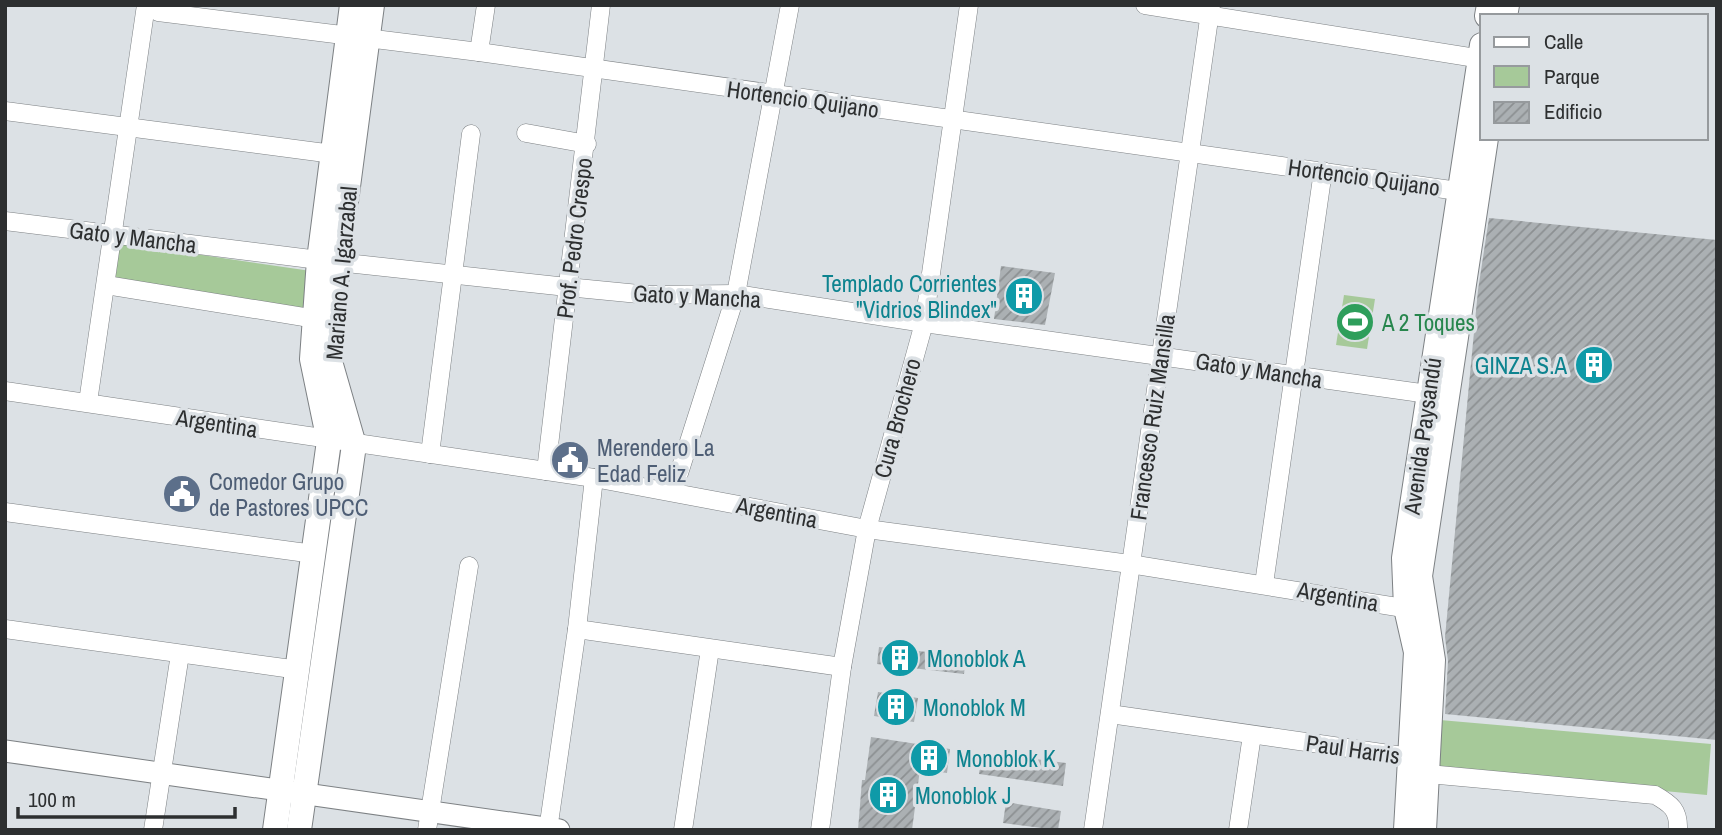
<svg xmlns="http://www.w3.org/2000/svg" width="1722" height="835" viewBox="0 0 1722 835" font-family="'Archivo Narrow',sans-serif">
  <defs>
    <pattern id="building-hatch" width="6" height="6" patternUnits="userSpaceOnUse" patternTransform="scale(1.75)"><rect width="6" height="6" fill="#abb0b3"/><path d="M-1 1l2-2M0 6l6-6M5 7l2-2" fill="none" stroke="#8c9092"/></pattern>
  </defs>
  <rect width="100%" height="100%" fill="#dce1e5"/>
  <g fill="#a6c999">
    <path d="M120,243l191,28 -4,39 -192,-29z"/>
    <path d="M1344,295l31,4 -8,50 -31,-4z"/>
    <path d="M1440,720l271,24 -4,51 -270,-25z"/>
  </g>
  <g fill="url(#building-hatch)">
    <path d="M1489,218l228,22v500l-272,-26 3,-53 -3,-24 33,-347z"/>
    <path d="M1001,266l54,7 -10,52 -51,-6z"/>
    <path d="M879,647l87,9 -2,18 -87,-10z"/>
    <path d="M878,692l40,6 -4,24 -40,-6z"/>
    <path d="M871,737l79,12 -3,24 -27,-4 -8,61h-54l4,-50h3z"/>
    <path d="M982,752l84,11 -3,23 -84,-12z"/>
    <path d="M1006,802l55,9 -3,19 -55,-7z"/>
  </g>
  <g fill="none" stroke-linecap="round" stroke-linejoin="round">
    <defs>
      <g id="minor">
        <path d="M148,5l10,7 321,40 979,139"/>
        <path d="M1145,5l337,54"/>
        <path d="M479,52l7,-47"/>
        <path d="M5,111l328,43"/>
        <path d="M526,133l61,11"/>
        <path d="M5,221l314,39 248,27 82,8 87,-1 188,29 504,71"/>
        <path d="M106,285l210,34"/>
        <path d="M5,391l589,87 273,51 263,35 286,46"/>
        <path d="M88,402l58,-397"/>
        <path d="M430,454l41,-320"/>
        <path d="M546,471l55,-466"/>
        <path d="M673,492l63,-198 54,-289"/>
        <path d="M5,512l309,42"/>
        <path d="M1264,584l59,-413"/>
        <path d="M5,629l294,41"/>
        <path d="M577,629l265,38"/>
        <path d="M1110,714l300,43 18,17 227,21c16,9 24,15 23,35"/>
        <path d="M153,830l27,-176"/>
        <path d="M427,830l42,-264"/>
        <path d="M548,830l29,-201 17,-151"/>
        <path d="M683,830l27,-181"/>
        <path d="M820,830l22,-163 25,-138 57,-206 45,-318"/>
        <path d="M1093,830l118,-825"/>
        <path d="M1238,830l14,-95"/>
      </g>
      <path id="tertiary" d="M5,751l554,79"/>
      <g id="secondary">
        <path d="M1487,16l2,-11"/>
        <path d="M1505,16l2,-11"/>
        <path d="M275,830l54,-389 -17,-82 7,-99 33,-255"/>
        <path d="M299,830l55,-385 -25,-87 9,-96 34,-257"/>
        <path d="M1406,830l10,-178 -10,-44 -2,-50 78,-513"/>
        <path d="M1424,830l9,-170 -13,-84 66,-438"/>
      </g>
    </defs>
    <use href="#minor" stroke="#7d8184" stroke-width="19"/>
    <use href="#tertiary" stroke="#7d8184" stroke-width="23"/>
    <use href="#secondary" stroke="#7d8184" stroke-width="26"/>
    <use href="#minor" stroke="#fff" stroke-width="18"/>
    <use href="#tertiary" stroke="#fff" stroke-width="21"/>
    <use href="#secondary" stroke="#fff" stroke-width="24"/>
  </g>
  <defs>
    <symbol id="building-disc" viewBox="-11 -11 22 22"><circle r="9.5" fill="#0f9aa8" stroke="#dce1e5"/><path d="M-4-6H4V6H1V3H-1V6H-4ZM-2.5-4.3h1.7v1.8h-1.7ZM.8-4.3h1.7v1.8H.8ZM-2.5-1h1.7V.8h-1.7ZM.8-1h1.7V.8H.8Z" fill="#fff"/></symbol>
    <symbol id="stadium-disc" viewBox="-11 -11 22 22"><circle r="9.5" fill="#2e9e5b" stroke="#dce1e5"/><path d="M0-5a6.5 5 0 1 0 0 10a6.5 5 0 1 0 0-10ZM-3.5-1.8h7v3.6h-7Z" fill="#fff"/></symbol>
    <symbol id="civic-disc" viewBox="-11 -11 22 22"><circle r="9.5" fill="#5c6f8a" stroke="#dce1e5"/><path d="M-.6-6.5H3V-4.5H.6V-3L4-1V1h2V6H-6V1h2V-1L-.6-3ZM-1.2 2.5V6h2.4V2.5Z" fill="#fff"/></symbol>
  </defs>
  <g fill-rule="evenodd">
    <use href="#building-disc" x="1002" y="274" width="44" height="44"/>
    <use href="#stadium-disc" x="1333" y="300" width="44" height="44"/>
    <use href="#building-disc" x="1572" y="343" width="44" height="44"/>
    <use href="#civic-disc" x="548" y="438" width="44" height="44"/>
    <use href="#civic-disc" x="160" y="472" width="44" height="44"/>
    <use href="#building-disc" x="878" y="636" width="44" height="44"/>
    <use href="#building-disc" x="874" y="685" width="44" height="44"/>
    <use href="#building-disc" x="907" y="736" width="44" height="44"/>
    <use href="#building-disc" x="866" y="773" width="44" height="44"/>
  </g>
  <g text-anchor="middle" dominant-baseline="central" stroke-width="7" stroke-linejoin="round" paint-order="stroke">
    <g font-size="23" fill="#2d2f30" stroke="#dce1e5">
      <text transform="translate(803 99) rotate(8)">Hortencio Quijano</text>
      <text transform="translate(1364 177) rotate(8)">Hortencio Quijano</text>
      <text transform="translate(133 237) rotate(7)">Gato y Mancha</text>
      <text transform="translate(574 238) rotate(-83)">Prof. Pedro Crespo</text>
      <text transform="translate(341 273) rotate(-85)">Mariano A. Igarzabal</text>
      <text transform="translate(697 296) rotate(3)">Gato y Mancha</text>
      <text transform="translate(1259 370) rotate(9)">Gato y Mancha</text>
      <text transform="translate(1152 417) rotate(-82)">Francesco Ruiz Mansilla</text>
      <text transform="translate(897 418) rotate(-75)">Cura Brochero</text>
      <text transform="translate(217 423) rotate(9)">Argentina</text>
      <text transform="translate(1422 436) rotate(-82)">Avenida Paysandú</text>
      <text transform="translate(777 512) rotate(11)">Argentina</text>
      <text transform="translate(1338 596) rotate(10)">Argentina</text>
      <text transform="translate(1353 749) rotate(8)">Paul Harris</text>
    </g>
    <g font-size="23" fill="#0d838f" stroke="#dce1e5" text-anchor="start">
      <text x="997" y="283" text-anchor="end">Templado Corrientes<tspan x="997" dy="26">"Vidrios Blindex"</tspan></text>
      <text x="1567" y="365" text-anchor="end">GINZA S.A</text>
      <text x="927" y="658">Monoblok A</text>
      <text x="923" y="707">Monoblok M</text>
      <text x="956" y="758">Monoblok K</text>
      <text x="915" y="795">Monoblok J</text>
    </g>
    <g font-size="23" fill="#27864d" stroke="#dce1e5" text-anchor="start">
      <text x="1382" y="322">A 2 Toques</text>
    </g>
    <g font-size="23" fill="#4e5e75" stroke="#dce1e5" text-anchor="start">
      <text x="597" y="447">Merendero La<tspan x="597" dy="26">Edad Feliz</tspan></text>
      <text x="209" y="481">Comedor Grupo<tspan x="209" dy="26">de Pastores UPCC</tspan></text>
    </g>
  </g>
  <rect width="1722" height="835" fill="none" stroke="#2d2f30" stroke-width="14"/>
  <rect x="1480" y="14" width="228" height="126" fill="#dce1e5" stroke="#969a9d" stroke-width="2"/>
  <rect x="1494" y="37" width="35" height="10" fill="#ffffff" stroke="#969a9d" stroke-width="2"/>
  <text x="1544" y="49" font-size="21" fill="#2d2f30">Calle</text>
  <rect x="1494" y="66" width="35" height="21" fill="#a6c999" stroke="#969a9d" stroke-width="2"/>
  <text x="1544" y="84" font-size="21" fill="#2d2f30">Parque</text>
  <rect x="1494" y="102" width="35" height="21" fill="url(#building-hatch)" stroke="#969a9d" stroke-width="2"/>
  <text x="1544" y="119" font-size="21" fill="#2d2f30">Edificio</text>
  <path d="M18 807v10h217v-10" fill="none" stroke="#2d2f30" stroke-width="3.5"/>
  <text x="28" y="807" font-size="21" fill="#2d2f30" stroke="#dce1e5" stroke-width="5" paint-order="stroke">100 m</text>
</svg>
